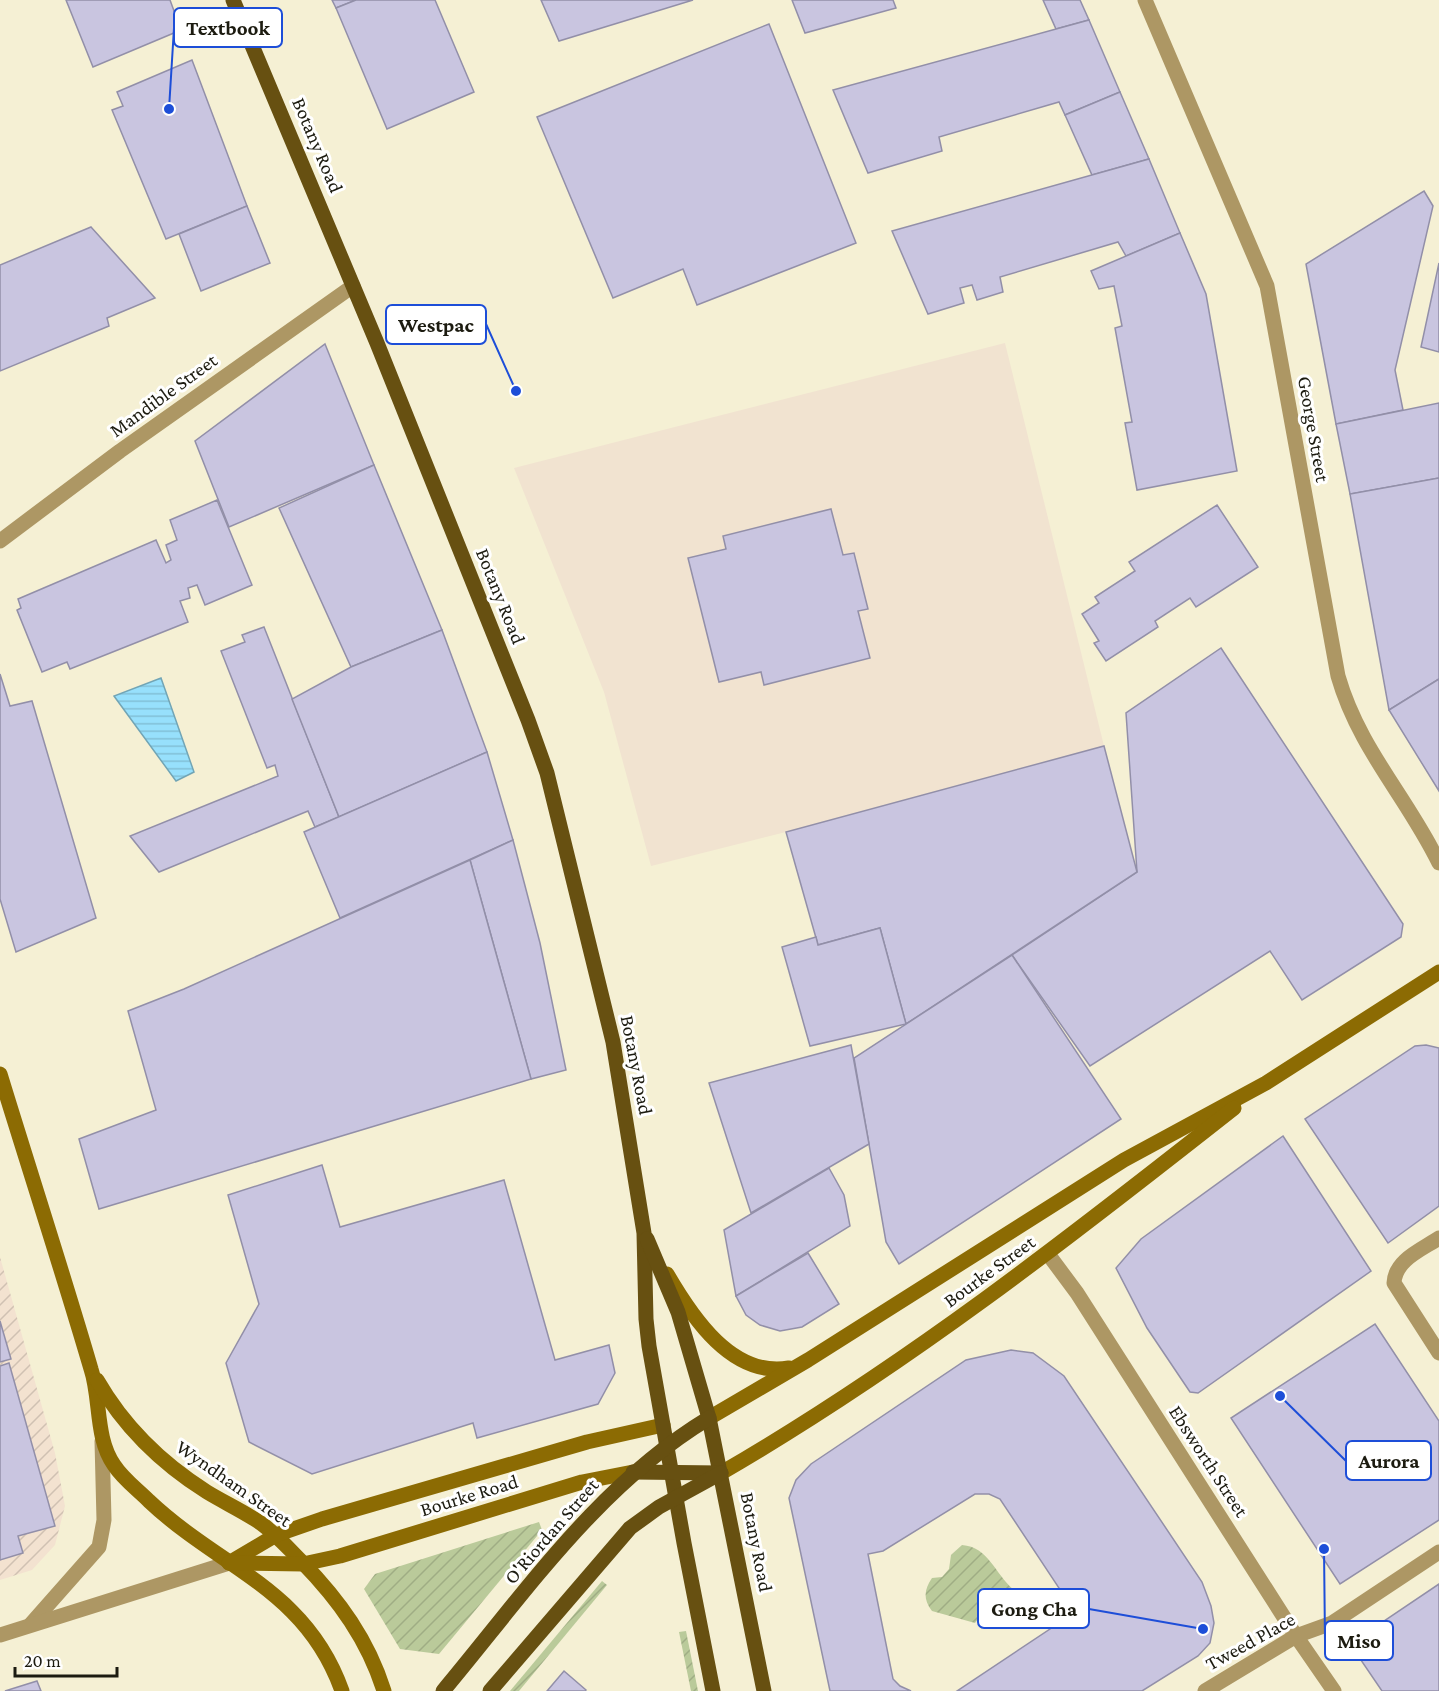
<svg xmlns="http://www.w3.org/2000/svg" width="1439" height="1691" viewBox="0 0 1439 1691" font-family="'Crimson Pro',serif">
  <defs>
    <pattern id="industrial-furrows" width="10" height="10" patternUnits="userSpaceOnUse" patternTransform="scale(1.5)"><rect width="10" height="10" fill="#f3e2d0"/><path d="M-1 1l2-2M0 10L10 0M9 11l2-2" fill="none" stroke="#d0c1b2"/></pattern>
    <pattern id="garden-furrows" width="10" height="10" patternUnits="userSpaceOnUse" patternTransform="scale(1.5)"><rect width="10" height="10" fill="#baca9a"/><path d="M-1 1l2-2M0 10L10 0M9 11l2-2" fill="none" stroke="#9fad84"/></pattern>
    <pattern id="water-rules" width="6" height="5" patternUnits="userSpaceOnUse" patternTransform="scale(1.5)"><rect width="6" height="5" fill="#97e0fc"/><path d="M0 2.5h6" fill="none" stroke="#82c0d7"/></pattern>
  </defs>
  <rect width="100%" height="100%" fill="#f5f0d4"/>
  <path fill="url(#industrial-furrows)" d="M0,1257l55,196 10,53 -10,39 -23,25 -32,10z"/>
  <path fill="#f1e3d0" d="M1005,343l99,403 -318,86 -135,34 -47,-174 -90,-224z"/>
  <g fill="url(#garden-furrows)">
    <path d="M539,1522l3,8 -103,124 -39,-5 -36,-60 11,-15z"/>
    <path d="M962,1545c27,2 32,28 52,45l-1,10 -8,8c-18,-3 -20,2 -30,15l-43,-12c-9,-12 -8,-21 0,-33l10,-1 7,-8 2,-14z"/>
    <path d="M602,1581l5,4 -88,106h-9z"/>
    <path d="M686,1631l12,60h-7l-12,-59z"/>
  </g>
  <path fill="url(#water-rules)" stroke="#72a5b5" stroke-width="1.5" d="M161,678l33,94 -18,9 -62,-85z"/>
  <g fill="#c9c5e0" stroke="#928fa8" stroke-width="1.5">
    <path d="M66,0h104l11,30 -88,37z"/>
    <path d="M332,0h24l-20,8z"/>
    <path d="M356,0h79l39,92 -87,37 -51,-121z"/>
    <path d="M541,0h152l-134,41z"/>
    <path d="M792,0h101l3,8 -91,25z"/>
    <path d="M1043,0h37l9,20 -33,9z"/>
    <path d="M1089,20l31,72 -55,23 -6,-13 -120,35 3,14 -74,22 -35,-83z"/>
    <path d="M769,24l87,219 -159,62 -14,-36 -70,29 -76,-181z"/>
    <path d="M192,60l55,146 -81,33 -54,-129 11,-4 -6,-14z"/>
    <path d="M1120,92l29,67 -57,16 -27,-60z"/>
    <path d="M1149,159l31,74 -54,23 -8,-14 -118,35 3,15 -26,8 -5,-15 -12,3 4,15 -36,11 -36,-83z"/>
    <path d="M1424,191l9,15 -38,164 8,40 -67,14 -30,-160z"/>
    <path d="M247,206l23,57 -69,28 -22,-57z"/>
    <path d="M91,227l64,71 -48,20 2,8 -109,45v-106z"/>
    <path d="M1180,233l26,61 31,177 -100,19 -12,-67 7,-1 -17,-94 7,-2 -8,-40 -15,3 -8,-18z"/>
    <path d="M1439,263v89l-18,-5z"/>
    <path d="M325,344l49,121 -145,62 -34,-86z"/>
    <path d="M1439,403v75l-89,16 -14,-70z"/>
    <path d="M374,465l68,165 -91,37 -72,-159z"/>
    <path d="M1439,478v201l-50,31 -39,-216z"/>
    <path d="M217,500l35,85 -47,20 -8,-20 -9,3 2,10 -10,3 8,21 -118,47 -3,-7 -25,10 -25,-62 4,-2 -3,-9 138,-59 10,23 5,-3 -5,-15 11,-5 -7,-20z"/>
    <path d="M1217,505l41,62 -62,40 -6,-9 -35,23 3,6 -52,34 -12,-18 5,-2 -17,-27 17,-11 -4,-6 40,-26 -6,-9z"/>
    <path d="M831,509l12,46 11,-2 14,56 -10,2 12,47 -106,27 -3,-13 -42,10 -31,-124 38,-9 -3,-13z"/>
    <path d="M264,627l75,190 -24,10 -7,-16 -149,61 -29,-36 148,-60 -3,-11 -8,3 -46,-117 24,-9 -3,-7z"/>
    <path d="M442,630l45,122 -148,65 -47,-118 59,-32z"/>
    <path d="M1221,648l182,276 -2,13 -99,63 -32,-49 -180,115 -78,-111 125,-83 -11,-159z"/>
    <path d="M0,674l10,32 22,-5 64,217 -80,34 -16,-53z"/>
    <path d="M1439,679v112l-50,-81z"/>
    <path d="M1104,746l33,126 -231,152 -26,-96 -62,17 -32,-113z"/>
    <path d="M487,752l26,88 -173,78 -36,-86z"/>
    <path d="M513,840l27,103 26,127 -35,9 -61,-219z"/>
    <path d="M470,860l61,219 -432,130 -20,-70 77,-29 -28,-99 56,-22z"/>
    <path d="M880,928l26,96 -96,22 -28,-99 34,-10 2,8z"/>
    <path d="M1012,955l109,164 -222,145 -13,-22 -32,-184z"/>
    <path d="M851,1045l18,99 -118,69 -42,-130z"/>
    <path d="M1426,1045l13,3v158l-51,37 -83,-124 110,-73z"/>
    <path d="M1283,1136l88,135 -173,122 -8,-1 -43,-64 -31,-60 25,-29z"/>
    <path d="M322,1165l18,62 164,-47 51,180 54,-15 6,28 -17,31 -121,34 -4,-15 -161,51 -63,-32 -23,-79 33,-59 -31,-109z"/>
    <path d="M829,1168l15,27 6,31 -114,70 -12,-66z"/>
    <path d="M808,1253l31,51 -37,23 -22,4 -20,-6 -14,-10 -10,-19z"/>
    <path d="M0,1321l11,38 -11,3z"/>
    <path d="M1375,1324l64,97v99l-99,64 -109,-166z"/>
    <path d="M1011,1350l22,3 31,23 138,206 9,24 3,17 -4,20 -12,13 -56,35h-185l108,-72 5,-9 -7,-16 -63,-95 -11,-5h-14l-92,57 -15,3 25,125 7,7 11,5h-81l-41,-193 7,-18 15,-16 155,-104z"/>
    <path d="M9,1363l46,163 -37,10 5,17 -23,7v-194z"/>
    <path d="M1439,1584v107h-57l-32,-47z"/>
    <path d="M564,1671l22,19 -1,1h-38z"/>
    <path d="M37,1681l4,10h-36z"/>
  </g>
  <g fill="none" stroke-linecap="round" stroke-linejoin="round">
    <g stroke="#ad9764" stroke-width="15">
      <path d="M1145,0l122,286 71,390c21,73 69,121 101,187"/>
      <path d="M0,541l120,-90 233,-165"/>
      <path d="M1439,1238c-18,12 -44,22 -45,45l45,70"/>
      <path d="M1048,1254l29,39 219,343 38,55"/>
      <path d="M1205,1691l91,-55 36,-13 107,-71"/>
    </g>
    <g stroke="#ad9764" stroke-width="15">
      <path d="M31,1624l68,-77 5,-27 -2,-79"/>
      <path d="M0,1635l229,-72"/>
    </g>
    <g stroke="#8c6b03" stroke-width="15">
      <path d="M0,1074c30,98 62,196 91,295 10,30 4,69 23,96 9,14 23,24 35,36 72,68 157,88 193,190"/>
      <path d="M667,1274c25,43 65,104 122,94"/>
      <path d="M97,1380c27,47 64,83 110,112 18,11 38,20 55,32 15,11 27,25 40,38 37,38 66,78 82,129"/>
      <path d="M709,1418l99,-58 316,-200 142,-77 173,-111"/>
      <path d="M721,1473c183,-106 348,-235 513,-365"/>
      <path d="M229,1563l47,-28 46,-16 265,-77 76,-17"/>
      <path d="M229,1563l74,1 37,-8 242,-74 51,-10"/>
    </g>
    <g stroke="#675011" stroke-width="15">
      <path d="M233,0l144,343 151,377 19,53 66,269 31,191 2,86 3,27 35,197 29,148"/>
      <path d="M647,1239l31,73 31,106 55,273"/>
      <path d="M633,1472l88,1"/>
      <path d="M443,1691c82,-98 155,-206 266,-273"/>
      <path d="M490,1691l140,-163 29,-21 62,-34"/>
    </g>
  </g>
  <g text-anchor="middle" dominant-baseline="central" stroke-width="6" stroke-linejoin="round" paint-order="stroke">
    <g font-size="20" fill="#1c1b10" stroke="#fff">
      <text transform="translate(318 145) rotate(67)">Botany Road</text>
      <text transform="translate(163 395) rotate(-36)">Mandible Street</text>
      <text transform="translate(1314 429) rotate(80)">George Street</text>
      <text transform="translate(501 596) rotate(68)">Botany Road</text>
      <text transform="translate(637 1065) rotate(79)">Botany Road</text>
      <text transform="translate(989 1271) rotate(-36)">Bourke Street</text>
      <text transform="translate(1209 1461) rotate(57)">Ebsworth Street</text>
      <text transform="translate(234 1483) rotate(35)">Wyndham Street</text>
      <text transform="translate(469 1495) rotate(-17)">Bourke Road</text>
      <text transform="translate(551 1531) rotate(-49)">O'Riordan Street</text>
      <text transform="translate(757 1542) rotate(79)">Botany Road</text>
      <text transform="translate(1250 1641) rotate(-29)">Tweed Place</text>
    </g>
  </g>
  <path fill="none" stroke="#1d4ed8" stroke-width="2" d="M169 109L174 28M516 391L486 324M1280 1396L1346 1461M1203 1629L1089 1609M1324 1549L1325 1641"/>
  <g fill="#1d4ed8" stroke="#fff" stroke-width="2">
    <circle cx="169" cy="109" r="6"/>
    <circle cx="516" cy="391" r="6"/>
    <circle cx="1280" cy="1396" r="6"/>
    <circle cx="1203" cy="1629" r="6"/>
    <circle cx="1324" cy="1549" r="6"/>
  </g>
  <g fill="#fff" stroke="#1d4ed8" stroke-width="2">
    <rect x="174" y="8" width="108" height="39" rx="6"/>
    <rect x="386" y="305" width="100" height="39" rx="6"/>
    <rect x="1346" y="1441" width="85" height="39" rx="6"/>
    <rect x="978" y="1589" width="111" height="39" rx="6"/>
    <rect x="1325" y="1621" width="68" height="39" rx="6"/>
  </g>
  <g font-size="21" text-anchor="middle" font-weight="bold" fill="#1c1b10">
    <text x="228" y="35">Textbook</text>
    <text x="436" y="332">Westpac</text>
    <text x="1389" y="1468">Aurora</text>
    <text x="1034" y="1616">Gong Cha</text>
    <text x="1359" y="1648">Miso</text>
  </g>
  <path d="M15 1667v9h102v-9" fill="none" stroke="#1c1b10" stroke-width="3"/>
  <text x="24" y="1667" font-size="18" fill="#1c1b10" stroke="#ffffff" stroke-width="4.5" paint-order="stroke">20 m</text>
</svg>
